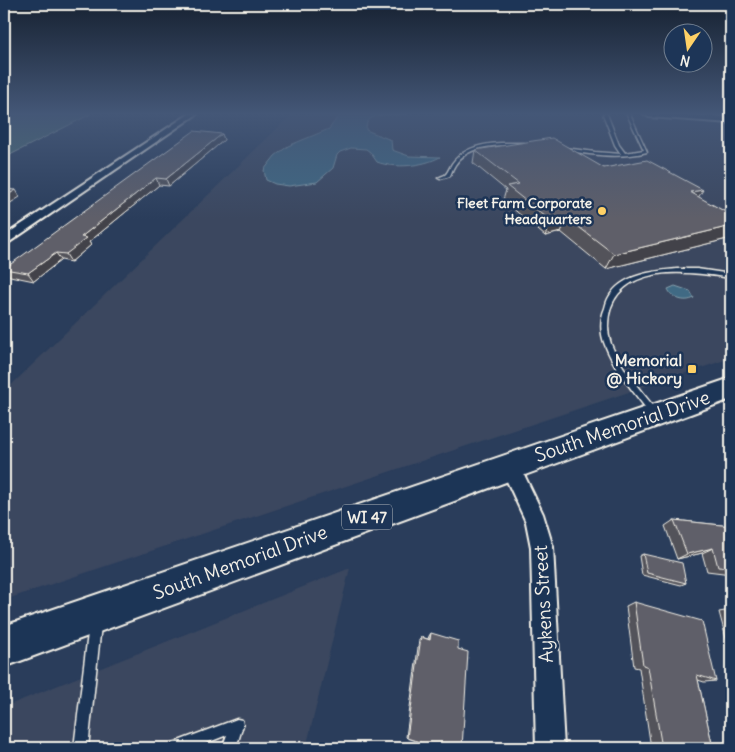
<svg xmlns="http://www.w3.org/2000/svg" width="735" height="752" viewBox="0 0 735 752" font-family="Delius,sans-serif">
  <rect width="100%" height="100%" fill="#2a3d5b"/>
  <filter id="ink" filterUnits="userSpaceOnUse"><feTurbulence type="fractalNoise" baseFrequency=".02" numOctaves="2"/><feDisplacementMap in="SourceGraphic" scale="10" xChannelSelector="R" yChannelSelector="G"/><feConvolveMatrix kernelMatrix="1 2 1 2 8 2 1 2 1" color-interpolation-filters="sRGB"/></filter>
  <g filter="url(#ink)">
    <g fill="#3a475f">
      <path d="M292,114h308l131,10v234l-727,242v-208z"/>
      <path d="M350,568l-44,180h-302v-41z"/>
    </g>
    <path fill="#4e7072" stroke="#a1b0ad" d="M4,114h87l-87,44z"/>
    <g fill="#3f6a84" stroke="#87a0ac">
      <path d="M340,114h68c-12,4 -43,-6 -42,16l25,10 1,10 17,6 31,1c-16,9 -45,12 -63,5l-7,-10 -4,-3 -15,-1 -11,4 -3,3 -4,13 -16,14 -28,4 -14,-2 -9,-4 -2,-10 11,-14 13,-10 41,-17z"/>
      <path d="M675,286l15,5 4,7c-9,5 -22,1 -26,-9z"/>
    </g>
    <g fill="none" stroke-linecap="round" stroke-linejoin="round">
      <defs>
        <g id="service">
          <path d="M603,114h4l12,31 6,8 19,-3 -17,-36h3l17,38c-28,7 -55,3 -83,-2v-2h1l30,4 26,2 -6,-9z"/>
          <path d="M724,114h2l5,7h-2z"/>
          <path d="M501,143h23l2,1 -2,1c-23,0 -55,-2 -69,20 -2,3 -4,8 -5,11l-10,3 -2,-1c2,-1 5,-2 7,-3 4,-3 5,-10 9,-14 12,-14 29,-17 47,-18z"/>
          <path d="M677,269h20l34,5v4c-37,-6 -103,-16 -120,29 -4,12 -4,25 0,37 10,25 30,46 46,67l1,2 -1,2 -3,1 -3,-1c-16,-22 -36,-44 -46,-70 -5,-12 -5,-26 0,-37 1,-4 2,-8 4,-11 13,-23 45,-26 68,-28z"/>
          <path d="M95,619l4,2 2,4 -13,123h-14l15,-123 2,-4z"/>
          <path d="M237,719l5,1 1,5 -7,23h-14l5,-13 -33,13h-23l2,-5z"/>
        </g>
        <g id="minor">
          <path d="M189,114h8l-189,129 -4,1v-8z"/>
          <path d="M510,457l7,3 26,54 10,33 11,201h-28l-5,-201 -5,-25 -26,-56 3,-6z"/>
        </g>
        <path id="tertiary" d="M644,114h36l51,3v6l-82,-6z"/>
        <path id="primary" d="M731,378v21l-727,268v-41z"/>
      </defs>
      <use href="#service" stroke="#f4f1e8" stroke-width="3"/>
      <use href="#minor" stroke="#f4f1e8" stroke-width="4"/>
      <use href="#tertiary" stroke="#f4f1e8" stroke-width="4"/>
      <use href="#primary" stroke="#f4f1e8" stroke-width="4"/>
      <use href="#service" fill="#1d3557" fill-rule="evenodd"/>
      <use href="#minor" fill="#1d3557" fill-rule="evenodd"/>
      <use href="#tertiary" fill="#1d3557" fill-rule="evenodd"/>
      <use href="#primary" fill="#1d3557" fill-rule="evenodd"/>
    </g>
    <g fill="#52525a" stroke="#f4f1e8">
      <path d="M222,134l2,6 -55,46 -10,-1 -70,57 2,3 -20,17 -10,-2 -27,21 -24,-5 -6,-7z"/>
      <path d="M475,150l129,18 94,29 33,18v23l-125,31 -45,-37 -16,4 -42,-36 3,-10 -33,-27z"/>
      <path d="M674,520l57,6v48l-24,-3 -5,-18 -25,6 -12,-33z"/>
      <path d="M643,554l43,29 -5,2 -39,-10 -3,-19z"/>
      <path d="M634,602l82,79 -12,1 -6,-2 15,68h-62l-12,-80 -5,-1 -8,-61z"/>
      <path d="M725,611l6,1v45l-12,-45z"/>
      <path d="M431,633l-24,105 -1,-1 13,-97 2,-3 7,2 1,-3z"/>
    </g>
    <g fill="#42424a" stroke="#f4f1e8">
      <path d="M222,134l2,6 -55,46 -3,-7z"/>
      <path d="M156,178l3,7 -70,57 2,3 -20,17 -5,-8 15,-17z"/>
      <path d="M16,190l4,7 -16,10v-10z"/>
      <path d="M703,190l-9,14 -4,-12z"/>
      <path d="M567,218l-6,14 -16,4 6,-15z"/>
      <path d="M731,226v12l-125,31 8,-15z"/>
      <path d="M56,253l5,7 -27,21 -6,-8z"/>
      <path d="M713,548l-11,5 -25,6 10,-5z"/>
      <path d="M300,742h2l17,5v1z"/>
    </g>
    <g fill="#5f5f69" stroke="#f4f1e8">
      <path d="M194,131l28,3 -56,45 -10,-1 -75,59 6,1 -21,16 -10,-1 -28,20 -24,-4z"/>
      <path d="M552,138l52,30 43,-8 56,30 -13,2 41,23v11l-117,28 -47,-36 -16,3 -44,-35 12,-2 -44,-34z"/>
      <path d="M4,189l12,1 -12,7z"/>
      <path d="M674,520l57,6v42l-13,-1 -5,-19 -26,6z"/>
      <path d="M643,554l39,9 4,20 -39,-10z"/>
      <path d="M634,602l68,19 14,60 -19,-6 16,73h-51l-14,-81 -5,-2z"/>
      <path d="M725,611l6,1v21z"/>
      <path d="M431,633l27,8v8l10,3 -6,96h-24l-31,-10 14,-101 9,3z"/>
      <path d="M300,742l18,6h-19z"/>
    </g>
  </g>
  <linearGradient id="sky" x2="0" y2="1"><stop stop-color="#172232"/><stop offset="0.52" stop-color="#445777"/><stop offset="1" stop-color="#445777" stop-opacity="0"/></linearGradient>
  <rect width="735" height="219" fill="url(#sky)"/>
  <g fill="#ffd166" stroke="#1d3557" stroke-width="2">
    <circle cx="602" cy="211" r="5"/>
    <rect x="687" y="364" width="10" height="10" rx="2.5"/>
  </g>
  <g text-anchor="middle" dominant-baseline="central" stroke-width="5" stroke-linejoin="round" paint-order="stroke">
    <g font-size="14" font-weight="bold" fill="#f4f1e8" stroke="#1d3557" text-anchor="end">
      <text x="592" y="203">Fleet Farm Corporate<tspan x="592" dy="16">Headquarters</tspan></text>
    </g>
    <rect fill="#1d3557" stroke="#b4b9bc" stroke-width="1" x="342" y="504.5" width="50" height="25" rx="4"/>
    <g font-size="15" font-weight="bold" fill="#f4f1e8">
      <text x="367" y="517">WI 47</text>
    </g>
    <g font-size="16" font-weight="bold" fill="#f4f1e8" stroke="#1d3557" text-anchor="end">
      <text x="682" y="360">Memorial<tspan x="682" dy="18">@ Hickory</tspan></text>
    </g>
    <g font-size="19" fill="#f4f1e8" stroke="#1d3557">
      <text transform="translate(622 426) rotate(-19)">South Memorial Drive</text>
      <text transform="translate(240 562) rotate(-20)">South Memorial Drive</text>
      <text transform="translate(543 604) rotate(-93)">Aykens Street</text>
    </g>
  </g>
  <rect width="735" height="752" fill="none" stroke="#1d3557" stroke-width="20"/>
  <rect x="10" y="10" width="715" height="732" fill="none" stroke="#f4f1e8" stroke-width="2" filter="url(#ink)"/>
  <g transform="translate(688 48) rotate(193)"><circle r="24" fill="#1d3557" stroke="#738091"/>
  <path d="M0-4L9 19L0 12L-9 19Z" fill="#ffd166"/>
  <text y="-8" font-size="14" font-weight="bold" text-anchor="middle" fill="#f4f1e8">N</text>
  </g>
</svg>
